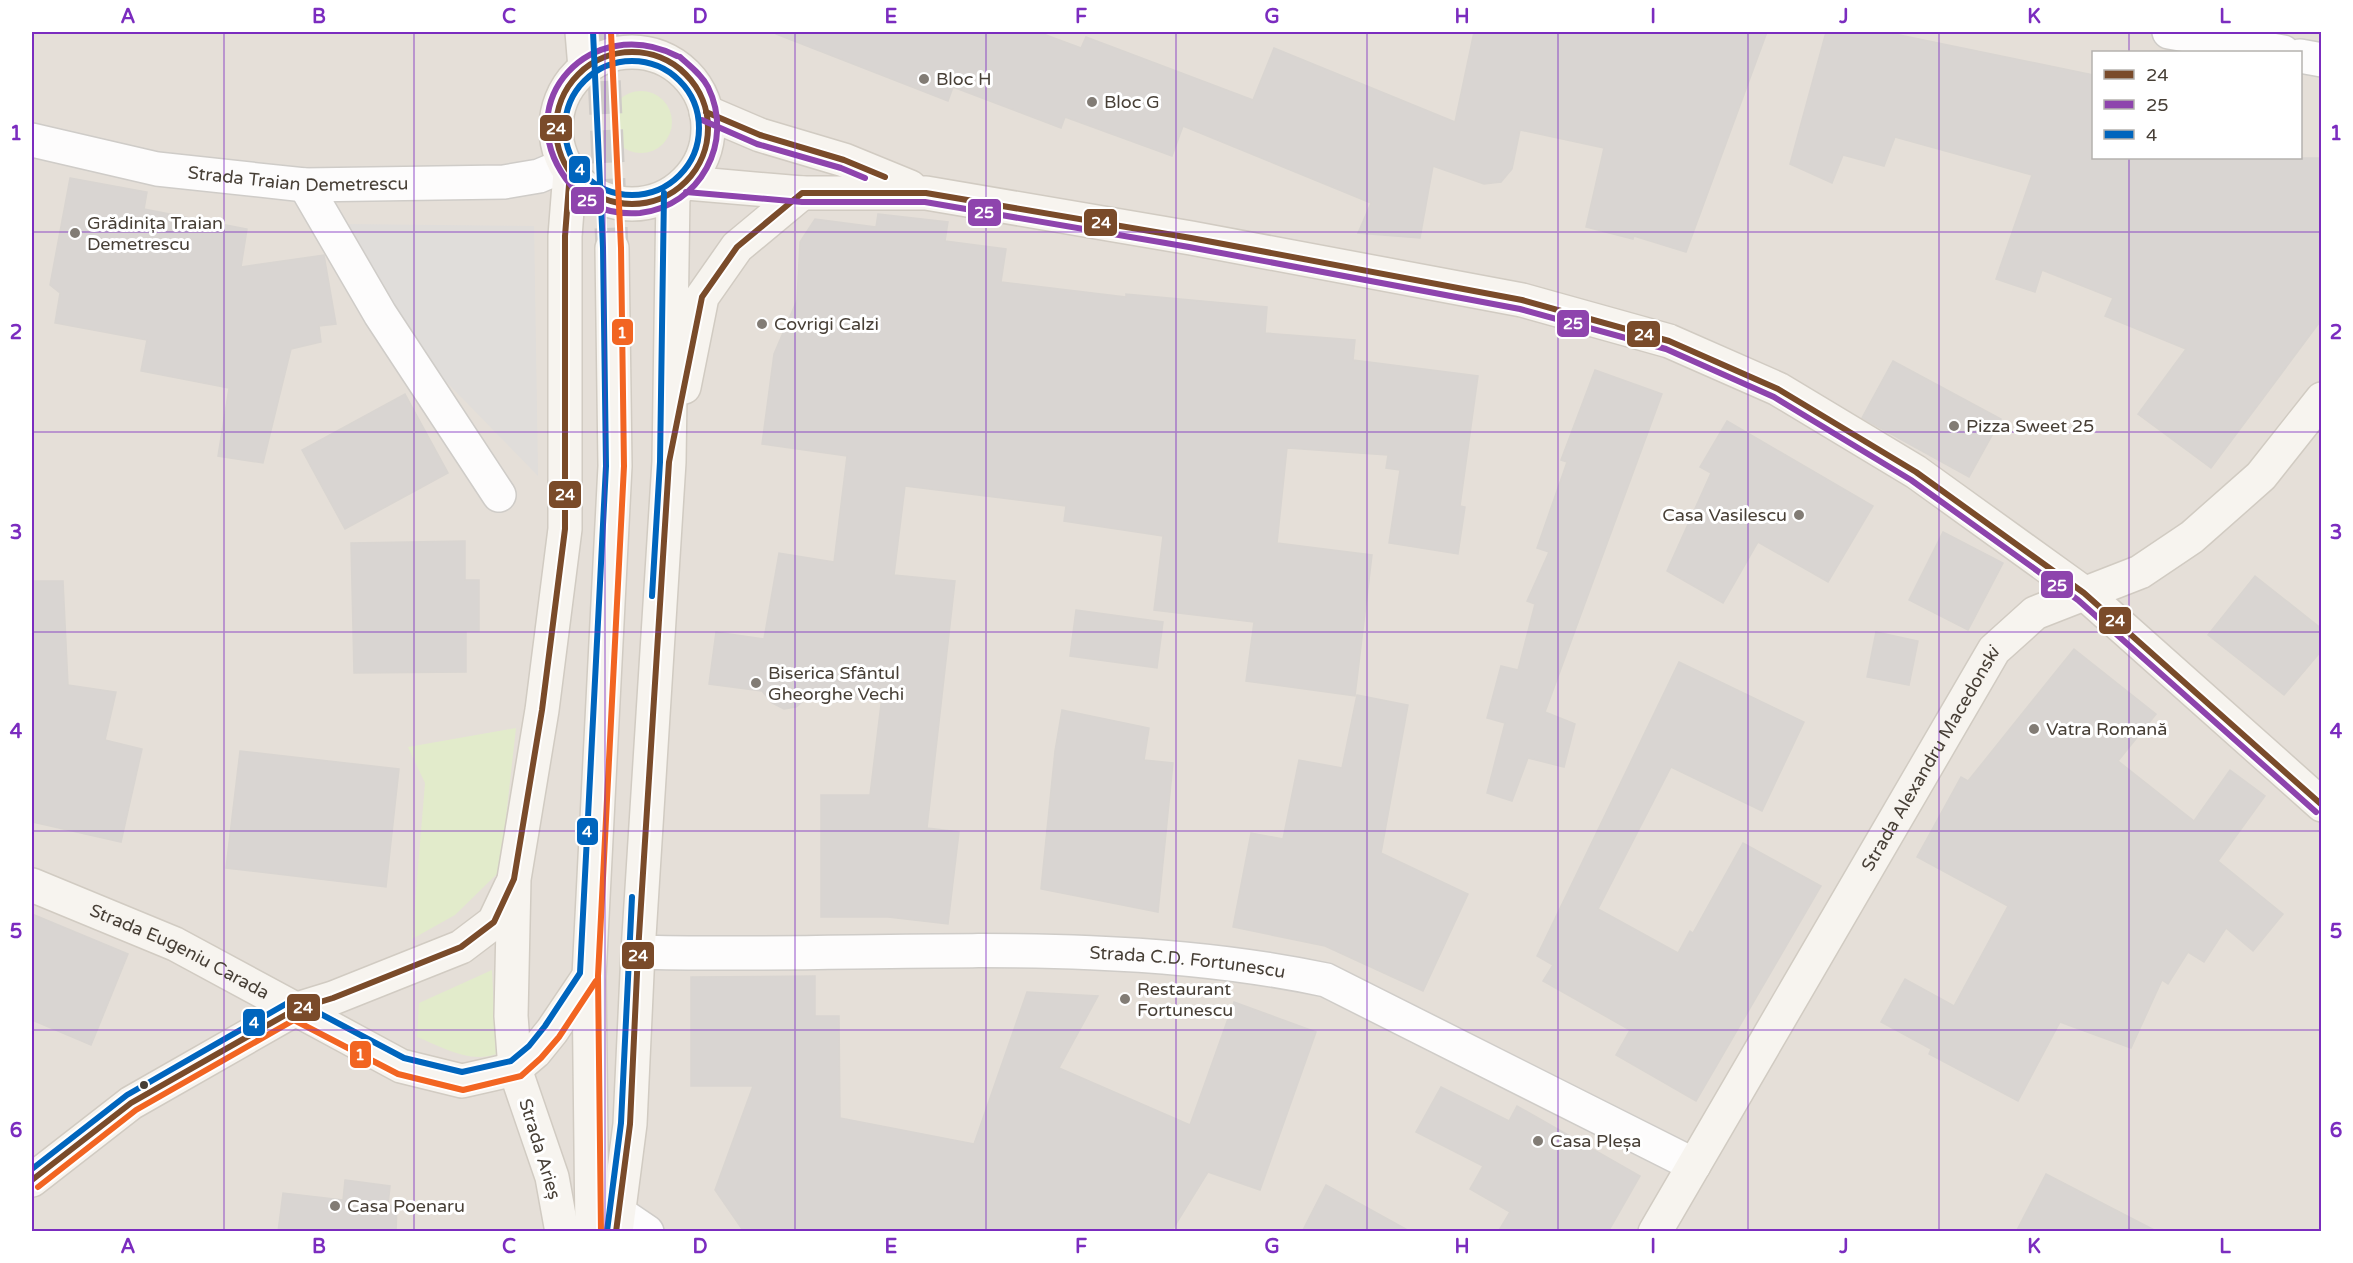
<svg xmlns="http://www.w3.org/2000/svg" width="2353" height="1263" viewBox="0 0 2353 1263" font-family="'Varela Round',sans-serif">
  <rect width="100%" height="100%" fill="#f1eeeb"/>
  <path fill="#e5dfd8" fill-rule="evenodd" d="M32,32h2289v1199h-2289zM2094,52h206v106h-206z"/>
  <g fill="#e2ebcb">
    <circle cx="641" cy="122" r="31"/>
    <path d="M516,728l-16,143 -45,44 -43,24 13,-156 -17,-36z"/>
    <path d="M492,970l4,84c-26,10 -54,-7 -79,-17l2,-34z"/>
  </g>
  <path fill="#e0ddda" d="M344,224l190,2 4,250 -158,-162z"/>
  <g fill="#d9d5d2" stroke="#d9d5d1" stroke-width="1.5">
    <path d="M776,32h262l43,16 5,-11 167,63 21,-52 181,74 19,-90h293l-81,220 -52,-16 -1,3 -47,-12 18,-79 -84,-18 -8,39 -11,13 -17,2 -51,-18 -13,72 -62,-5 13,-30 -188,-77 -11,30 -107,-39 -4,11 -108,-41 -5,14 -172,-67z"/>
    <path d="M1826,32h59l209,43v83h228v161l-111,149 -73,-54 48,-65 -81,-33 8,-18 -71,-28 -7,22 -39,-13 36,-104 -137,-38 -11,29 -41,-11 -11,28 -42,-19z"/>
    <path d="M70,178l77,14 -3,17 103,20 -6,38 83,-12 12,69 -17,2 2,16 -30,7 -28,114 -45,-7 11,-68 -88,-17 6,-31 -92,-17 5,-30 -10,-8z"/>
    <path d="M878,214l70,8 -3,19 61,8 -5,33 125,15v-3l141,13 -2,26 90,7 -2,20 125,16 -18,130 5,1 -7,47 -69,-11 11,-73 -14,-2 2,-13 -101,-7 -10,95 95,12 -17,141 -109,-15 8,-59 -100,-12 9,-74 -99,-15 2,-15 -161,-20 -11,89 61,6 -28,247 32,4 -11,92 -60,-7h-67v-122h49l12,-99 -55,7 -20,-5 -11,9 -12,2 -12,-6 -10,-12 -53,-7 7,-52 48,7 15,-86 55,9 13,-106 -85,-12 12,-90 23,-54 3,-58 15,-23 61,8z"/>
    <path d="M1893,361l108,58 -32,58 -107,-59z"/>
    <path d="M1595,370l67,24 -117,318 30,12 -11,43 -36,-9 -16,43 -25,-8 18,-70 -18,-5 14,-52 17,4 17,-66 -8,-3 22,-49 -12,-4 30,-86 -6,-2z"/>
    <path d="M405,394l43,79 -103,56 -43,-79z"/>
    <path d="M1727,421l146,85 -45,76 -70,-40 -35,61 -56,-32 44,-98 -11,-6z"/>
    <path d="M1943,532l60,31 -35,67 -59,-30z"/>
    <path d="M465,541v39h14v51h-13v41l-112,1 -3,-130z"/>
    <path d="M2255,576l67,53v21l-38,45 -76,-60z"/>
    <path d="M32,581h31l5,104 48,7 -11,48 37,9 -21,93 -89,-20z"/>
    <path d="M1076,610l87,12 -6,46 -87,-12z"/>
    <path d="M1876,632l42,9 -9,44 -42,-8z"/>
    <path d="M2074,649l82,65 -38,47 76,60 36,-51 35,26 -47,65 65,53 -30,37 -27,-23 -22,34 -16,-10 -20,32 -6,-4 -31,68 -71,-26 -42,79 -89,-47 2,-5 -50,-27 24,-43 49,27 54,-100 -91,-49 44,-80 7,4z"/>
    <path d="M1679,662l125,60 -42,89 -91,-44 -73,142 80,44 12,-22 3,2 50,-90 78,43 -125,215 -80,-46 14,-25 -87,-49 10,-16 -16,-9z"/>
    <path d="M1357,695l51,10 -27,148 87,41 -45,97 -98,-45 -92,-19 18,-94 32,6 16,-79 43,8z"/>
    <path d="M1062,710l87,18 -5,32 29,3 -15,149 -117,-23 14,-138z"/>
    <path d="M240,751l159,18 -13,118 -160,-19z"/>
    <path d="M32,914l96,40 -37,91 -59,-25z"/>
    <path d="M815,976v40h24l1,102 134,26 53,-152 71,4 -39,72 131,57 44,-123 82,30 -56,158 -52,-18 -37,60h-427l-29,-42 38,-104h-62v-109z"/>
    <path d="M1441,1087l68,34 8,-15 123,70 -32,56h-110l12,-20 -40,-23 13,-23 -67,-34z"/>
    <path d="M2046,1174l112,58h-142z"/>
    <path d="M345,1180l45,6 -2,19 9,1 -1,26h-118l5,-39 60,7z"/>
    <path d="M1326,1185l85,47h-109z"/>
  </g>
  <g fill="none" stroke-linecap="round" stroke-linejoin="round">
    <path stroke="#cfcbc7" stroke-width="33" stroke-dasharray="33 16" stroke-linecap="butt" d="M602,32l10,216"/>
    <defs>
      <g id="street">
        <path d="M2169,32l114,20"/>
        <path d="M2300,56l22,4"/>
        <path id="s1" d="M32,140l125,29 148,16 199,-3 35,-6 26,-11"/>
        <path d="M305,185l75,129 119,181"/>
        <path id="s2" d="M638,952c229,7 462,-20 688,28l368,185"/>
        <path d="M619,1213l28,19"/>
      </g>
      <g id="secondary">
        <path d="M582,32l3,36"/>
        <circle cx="632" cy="128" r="76"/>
        <path d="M706,112l54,23 84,25 66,27"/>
        <path d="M687,183l115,10h124l265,45 331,62 147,41 109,48 138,83 168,121 238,212"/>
        <path d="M684,387l18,-90 35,-50 65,-54"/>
        <path id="s3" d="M32,885l143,59 226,122 61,15 53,-12 20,-17 17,-21 37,-55"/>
        <path d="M32,1180l99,-77 163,-93 39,-12 128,-51 33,-25 17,-36"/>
        <path d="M562,1232l-10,-55 -37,-108 -4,-53 3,-137 28,-169 23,-181v-293l5,-64"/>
        <path d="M592,1232l-3,-256 26,-510 -3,-218"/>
        <path d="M616,1232l14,-108 8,-172 31,-490 4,-269"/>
        <path id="s4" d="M1655,1232l339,-582 41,-37 105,-41 52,-35 69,-61 61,-77"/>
      </g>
    </defs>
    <use href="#street" stroke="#cfccc8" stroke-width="36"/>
    <use href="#secondary" stroke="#d1cbc2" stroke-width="36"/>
    <use href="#street" stroke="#fdfcfc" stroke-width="33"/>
    <use href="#secondary" stroke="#f7f4ef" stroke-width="33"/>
    <defs>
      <g id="bus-1">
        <circle cx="632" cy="128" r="76"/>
        <path d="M706,112l54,23 84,25 41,17"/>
        <path d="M32,1180l99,-77 163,-93 39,-12 128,-51 33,-25 20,-43 28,-169 23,-181v-293l5,-64"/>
        <path d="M616,1232l14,-108 8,-172 31,-490 33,-165 35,-50 65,-54h124l265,45 331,62 147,41 109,48 138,83 168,121 238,212"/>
      </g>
      <g id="bus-2">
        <path d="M677,56c-85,-43 -168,44 -111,123 8,11 18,20 30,27 14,7 29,8 44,7 60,-7 95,-71 68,-126 -6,-12 -18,-21 -28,-30"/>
        <path d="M702,120l55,24 84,24 24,10"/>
        <path d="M686,192l116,10h123l264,45 331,62 146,40 108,48 137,83 167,120 238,212"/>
      </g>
      <g id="bus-3">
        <circle cx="632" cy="128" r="67"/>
        <path d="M652,596l8,-134 4,-269"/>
        <path d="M32,1169l95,-74 164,-94 7,1 106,56 58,14 49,-11 18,-15 16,-20 35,-53 26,-507 -3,-218 -10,-216"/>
        <path d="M607,1231l14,-108 11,-226"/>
      </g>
      <g id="bus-4">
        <path d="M38,1187l98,-77 158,-90 104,54 65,16 58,-14 20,-18 18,-21 37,-56"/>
        <path d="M601,1232l-3,-256 26,-510 -3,-218 -10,-216"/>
      </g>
    </defs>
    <use href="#bus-1" stroke="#fff" stroke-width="10"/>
    <use href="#bus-2" stroke="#fff" stroke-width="10"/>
    <use href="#bus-3" stroke="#fff" stroke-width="10"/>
    <use href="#bus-4" stroke="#fff" stroke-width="10"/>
    <use href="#bus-1" stroke="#7a4b2a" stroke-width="6"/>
    <use href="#bus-2" stroke="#8e44ad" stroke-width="6"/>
    <use href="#bus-3" stroke="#0065bd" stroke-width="6"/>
    <use href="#bus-4" stroke="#f26522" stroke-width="6"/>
  </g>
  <path fill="none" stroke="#7b2cbf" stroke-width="1.5" stroke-opacity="0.55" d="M224,32v1200M414,32v1200M605,32v1200M795,32v1200M986,32v1200M1176,32v1200M1367,32v1200M1558,32v1200M1748,32v1200M1939,32v1200M2129,32v20M2129,158v1074M32,232h2290M32,432h2290M32,632h2290M32,831h2290M32,1030h2290"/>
  <g fill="#827c75" stroke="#fff" stroke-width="2">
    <circle cx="924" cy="79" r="6"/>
    <circle cx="1092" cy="102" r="6"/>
    <circle cx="75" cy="233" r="6"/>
    <circle cx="762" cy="324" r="6"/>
    <circle cx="1954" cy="426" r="6"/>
    <circle cx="1799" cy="515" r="6"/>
    <circle cx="756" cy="683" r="6"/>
    <circle cx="2034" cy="729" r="6"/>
    <circle cx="1125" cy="999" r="6"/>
    <circle cx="1538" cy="1141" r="6"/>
    <circle cx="335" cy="1206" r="6"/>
  </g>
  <circle fill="#473f36" stroke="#fff" stroke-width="2" cx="144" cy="1085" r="5"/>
  <g text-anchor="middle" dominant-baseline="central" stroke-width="6" stroke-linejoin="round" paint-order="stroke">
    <g font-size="18" fill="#473f36" stroke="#fff" text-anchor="start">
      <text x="936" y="79">Bloc H</text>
      <text x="1104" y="102">Bloc G</text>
      <text x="87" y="223">Grădinița Traian<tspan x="87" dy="21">Demetrescu</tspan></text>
      <text x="774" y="324">Covrigi Calzi</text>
      <text x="1966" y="426">Pizza Sweet 25</text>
      <text x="1787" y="515" text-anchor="end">Casa Vasilescu</text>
      <text x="768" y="673">Biserica Sfântul<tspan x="768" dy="21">Gheorghe Vechi</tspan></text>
      <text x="2046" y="729">Vatra Romană</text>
      <text x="1137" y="989">Restaurant<tspan x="1137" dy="21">Fortunescu</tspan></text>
      <text x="1550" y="1141">Casa Pleșa</text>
      <text x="347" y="1206">Casa Poenaru</text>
    </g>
    <g font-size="18" fill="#473f36" stroke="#fff">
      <text stroke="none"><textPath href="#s1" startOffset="270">Strada Traian Demetrescu</textPath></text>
      <text stroke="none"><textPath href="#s4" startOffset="548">Strada Alexandru Macedonski</textPath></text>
      <text stroke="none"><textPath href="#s3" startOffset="162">Strada Eugeniu Carada</textPath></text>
      <text stroke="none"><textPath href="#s2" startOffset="550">Strada C.D. Fortunescu</textPath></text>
      <text transform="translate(540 1149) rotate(73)">Strada Arieș</text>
    </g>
  </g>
  <g stroke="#fff" stroke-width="2">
    <rect x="539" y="114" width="34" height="28" rx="6" fill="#7a4b2a"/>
    <rect x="568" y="155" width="23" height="29" rx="6" fill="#0065bd"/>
    <rect x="570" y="186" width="35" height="29" rx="6" fill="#8e44ad"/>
    <rect x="967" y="198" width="35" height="29" rx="6" fill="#8e44ad"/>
    <rect x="1083" y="208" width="35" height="29" rx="6" fill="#7a4b2a"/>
    <rect x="1556" y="309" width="34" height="29" rx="6" fill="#8e44ad"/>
    <rect x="611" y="318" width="23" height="28" rx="6" fill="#f26522"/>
    <rect x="1626" y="320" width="35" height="28" rx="6" fill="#7a4b2a"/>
    <rect x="548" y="480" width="34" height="29" rx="6" fill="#7a4b2a"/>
    <rect x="2040" y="570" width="34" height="29" rx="6" fill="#8e44ad"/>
    <rect x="2098" y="606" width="34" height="29" rx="6" fill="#7a4b2a"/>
    <rect x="576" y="817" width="23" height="29" rx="6" fill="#0065bd"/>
    <rect x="621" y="941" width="34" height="29" rx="6" fill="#7a4b2a"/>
    <rect x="286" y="993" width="35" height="29" rx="6" fill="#7a4b2a"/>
    <rect x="242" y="1008" width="24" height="29" rx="6" fill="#0065bd"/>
    <rect x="349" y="1040" width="23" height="29" rx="6" fill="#f26522"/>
  </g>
  <g font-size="16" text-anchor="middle" font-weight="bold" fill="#fff">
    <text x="556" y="134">24</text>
    <text x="580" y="175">4</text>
    <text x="587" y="206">25</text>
    <text x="984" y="218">25</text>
    <text x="1101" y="228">24</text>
    <text x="1573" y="329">25</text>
    <text x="622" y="338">1</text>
    <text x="1644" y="340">24</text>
    <text x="565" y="500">24</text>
    <text x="2057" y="591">25</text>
    <text x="2115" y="626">24</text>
    <text x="587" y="837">4</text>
    <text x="638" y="961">24</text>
    <text x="303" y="1013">24</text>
    <text x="254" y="1028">4</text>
    <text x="360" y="1060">1</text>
  </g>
  <rect width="2353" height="1263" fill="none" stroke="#ffffff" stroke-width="66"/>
  <rect x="2092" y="51" width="210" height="108" fill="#ffffff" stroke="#b5b2af" stroke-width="1.5"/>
  <rect x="2104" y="70" width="30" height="9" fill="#7a4b2a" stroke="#b5b2af" stroke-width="1.5"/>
  <text x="2146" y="81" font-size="18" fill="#473f36">24</text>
  <rect x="2104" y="100" width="30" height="9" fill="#8e44ad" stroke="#b5b2af" stroke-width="1.5"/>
  <text x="2146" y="111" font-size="18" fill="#473f36">25</text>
  <rect x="2104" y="130" width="30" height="9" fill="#0065bd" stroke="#b5b2af" stroke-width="1.5"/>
  <text x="2146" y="141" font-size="18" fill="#473f36">4</text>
  <rect x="33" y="33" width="2287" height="1197" fill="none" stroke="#7b2cbf" stroke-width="2"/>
  <g font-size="20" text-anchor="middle" font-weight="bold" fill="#7b2cbf">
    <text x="128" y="23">A</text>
    <text x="319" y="23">B</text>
    <text x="509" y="23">C</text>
    <text x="700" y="23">D</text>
    <text x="891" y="23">E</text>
    <text x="1081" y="23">F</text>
    <text x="1272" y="23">G</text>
    <text x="1462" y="23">H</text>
    <text x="1653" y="23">I</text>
    <text x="1844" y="23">J</text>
    <text x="2034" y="23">K</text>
    <text x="2225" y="23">L</text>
    <text x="16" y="140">1</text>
    <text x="2336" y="140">1</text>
    <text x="16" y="339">2</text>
    <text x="2336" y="339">2</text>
    <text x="16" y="539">3</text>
    <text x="2336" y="539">3</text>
    <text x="16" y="738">4</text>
    <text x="2336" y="738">4</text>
    <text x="16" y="938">5</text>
    <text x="2336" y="938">5</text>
    <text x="16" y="1137">6</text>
    <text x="2336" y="1137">6</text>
    <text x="128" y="1253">A</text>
    <text x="319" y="1253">B</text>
    <text x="509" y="1253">C</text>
    <text x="700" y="1253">D</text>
    <text x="891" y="1253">E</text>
    <text x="1081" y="1253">F</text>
    <text x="1272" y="1253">G</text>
    <text x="1462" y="1253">H</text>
    <text x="1653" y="1253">I</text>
    <text x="1844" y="1253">J</text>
    <text x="2034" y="1253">K</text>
    <text x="2225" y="1253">L</text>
  </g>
</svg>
